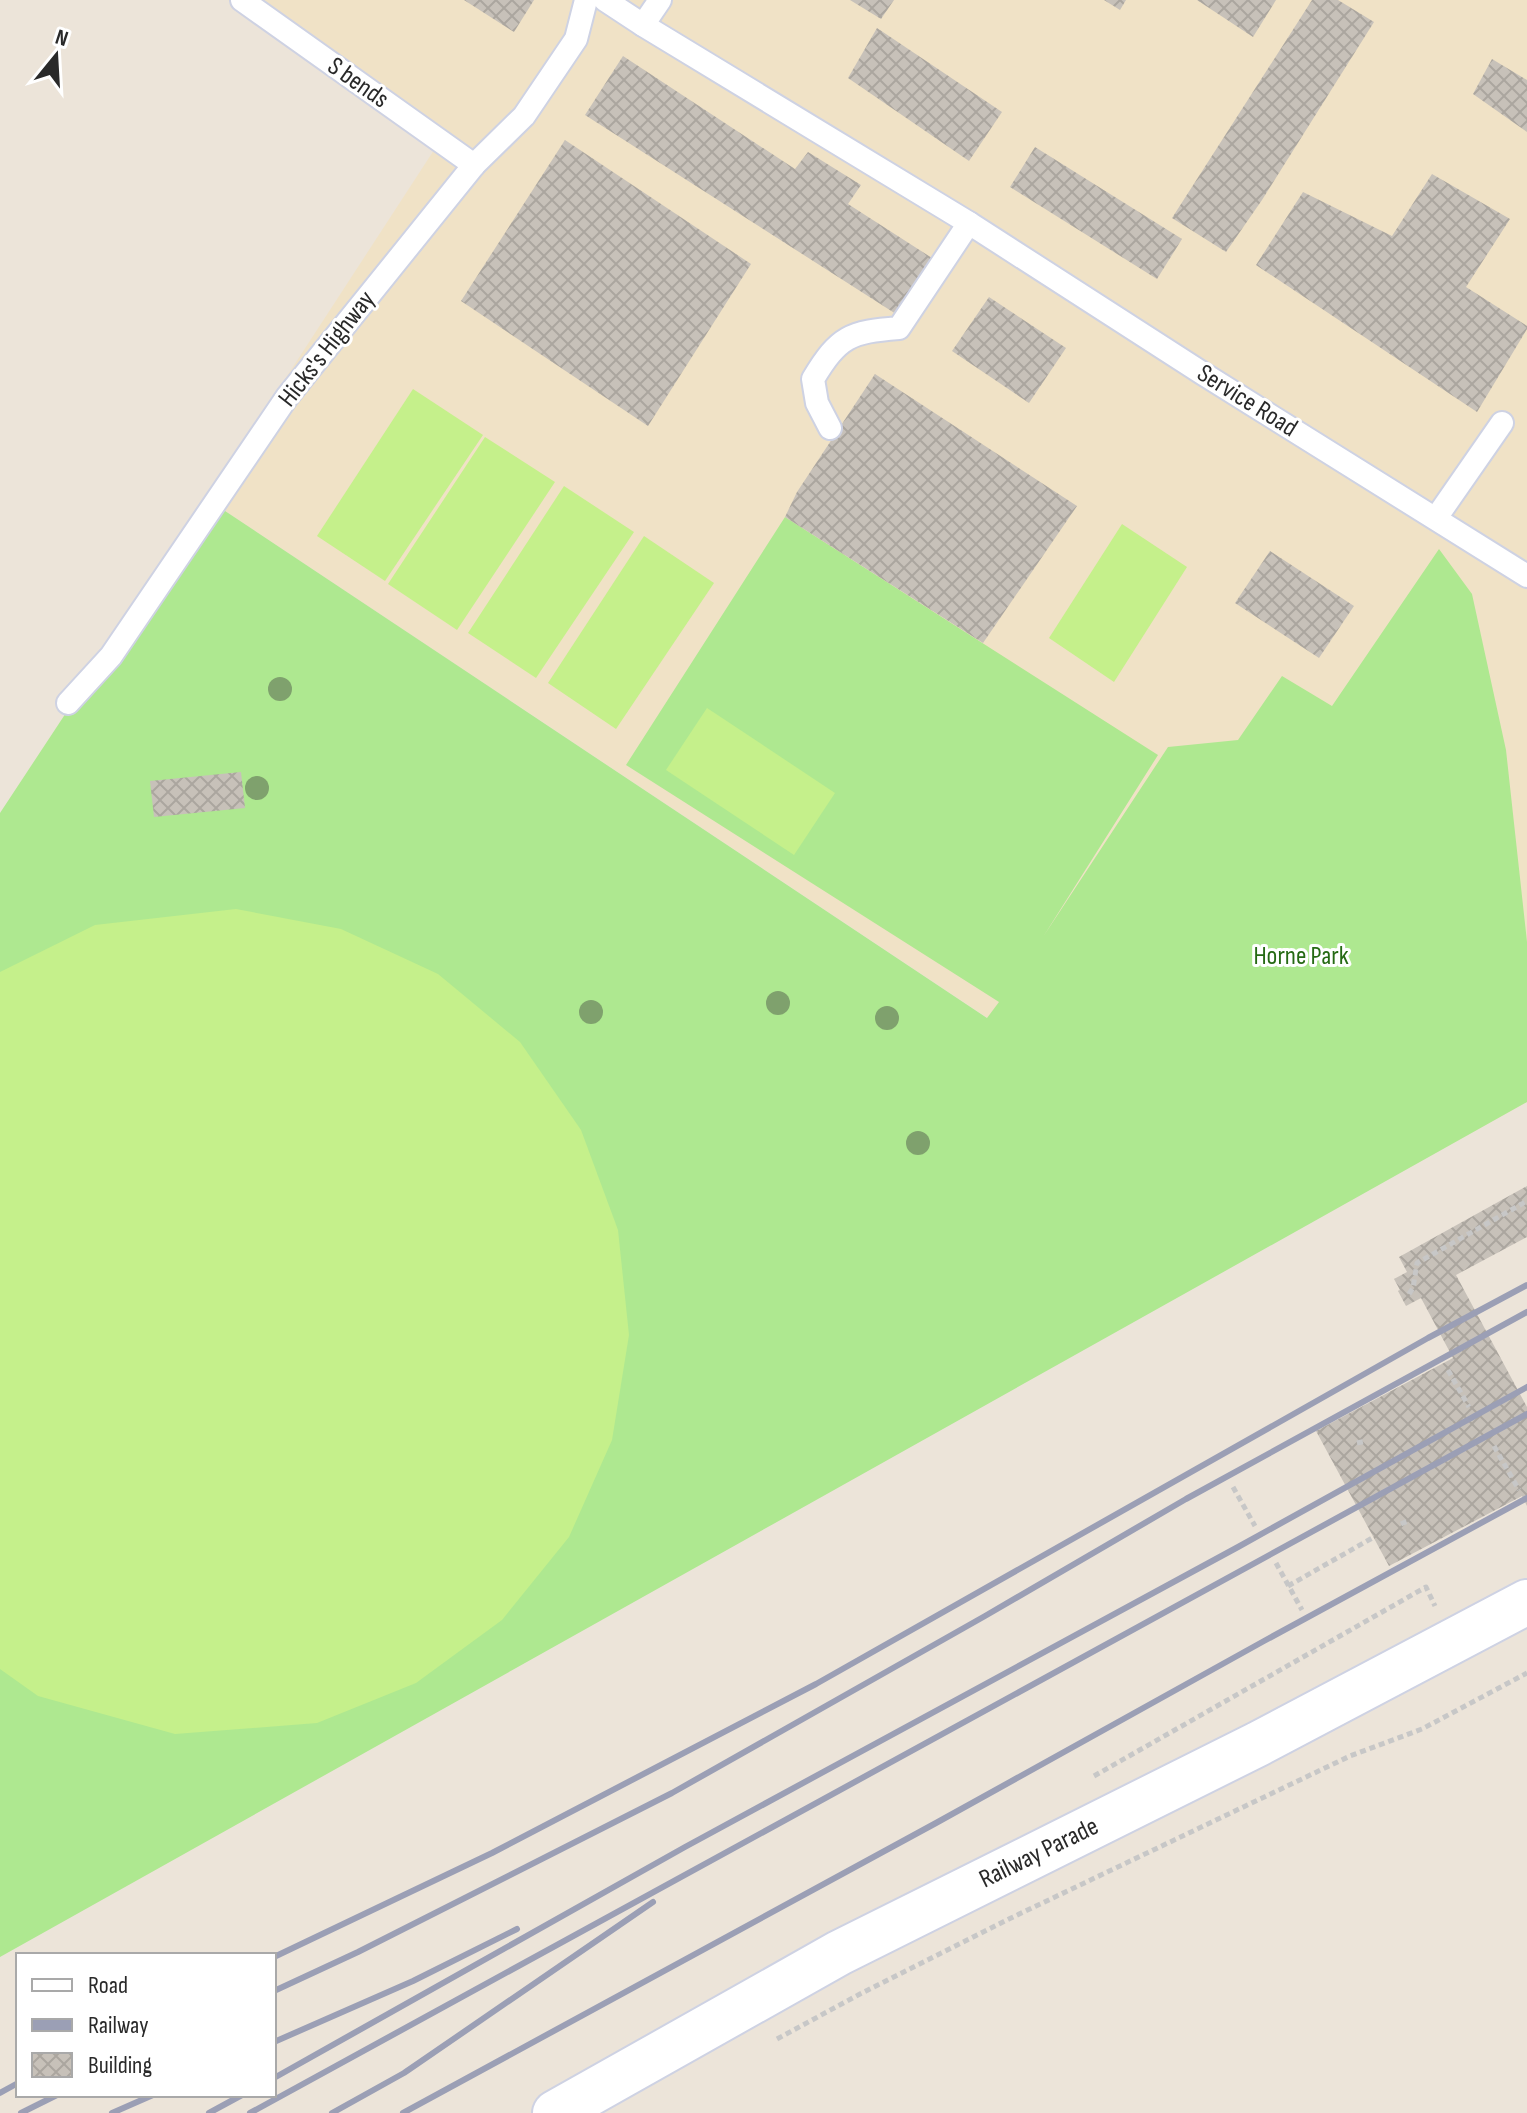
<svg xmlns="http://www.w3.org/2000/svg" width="1527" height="2113" viewBox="0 0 1527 2113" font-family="'Sofia Sans Condensed',sans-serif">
  <defs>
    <pattern id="building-cross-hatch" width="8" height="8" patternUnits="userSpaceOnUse" patternTransform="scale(2)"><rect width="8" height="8" fill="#c7c1b9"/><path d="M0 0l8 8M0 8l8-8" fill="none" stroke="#aba69f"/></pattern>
  </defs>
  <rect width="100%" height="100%" fill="#ece4d9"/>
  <path fill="#f0e2c6" d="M228,0h1299v1102l-225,125 -1095,-728 229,-352z"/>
  <path fill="#aee890" d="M207,499l780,519 12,-16 -373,-237 159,-248 373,238 -115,182 125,-190 70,-7 44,-64 50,30 107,-157 33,45 34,156 21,192v160l-1527,855v-1144z"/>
  <g fill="#c5f08b">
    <path d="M413,389l70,46 -98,146 -68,-45z"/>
    <path d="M485,437l70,45 -98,148 -69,-46z"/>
    <path d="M564,486l70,46 -98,146 -68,-45z"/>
    <path d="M1122,524l65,43 -73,115 -65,-44z"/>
    <path d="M644,536l70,47 -98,146 -68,-46z"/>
    <path d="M707,708l128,85 -41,62 -128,-85z"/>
    <path d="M236,909l105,20 97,45 82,68 61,88 37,100 11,105 -17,105 -43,97 -67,83 -86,63 -99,40 -142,11 -137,-38 -38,-27v-697l95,-47z"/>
  </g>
  <g fill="url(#building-cross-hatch)">
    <path d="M464,0h70l-20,32z"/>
    <path d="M850,0h44l-13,19z"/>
    <path d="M1104,0h22l-6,10z"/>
    <path d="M1197,0h79l-23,37z"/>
    <path d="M1312,0h26l36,22 -112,178 -36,52 -54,-34z"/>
    <path d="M877,28l125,84 -33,49 -121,-83z"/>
    <path d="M623,56l172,113 13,-17 53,33 -13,19 84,54 -36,56 -311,-199z"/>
    <path d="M1492,59l35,21v52l-54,-38z"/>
    <path d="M565,140l186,124 -103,162 -187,-125z"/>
    <path d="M1035,147l147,92 -25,40 -147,-92z"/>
    <path d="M1432,174l78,45 -44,68 61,39v3l-50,83 -221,-147 47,-73 89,44z"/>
    <path d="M989,297l77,51 -37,55 -77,-52z"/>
    <path d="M875,374l202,132 -94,137 -198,-126 12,-25z"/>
    <path d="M1270,551l84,55 -35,52 -84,-55z"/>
    <path d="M241,772l4,36 -91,9 -4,-36z"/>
    <path d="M1527,1186v51l-71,38 71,132v99l-5,-10 -133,70 -73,-135 137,-73 -32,-60 -15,8 -8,-15 2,-1 -6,-11 13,-7 -8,-15z"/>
  </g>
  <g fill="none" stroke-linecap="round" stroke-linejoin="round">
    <defs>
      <g id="service">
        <path d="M242,0l232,165"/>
        <path d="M605,0l38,25 326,198"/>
        <path d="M643,25l17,-25"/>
        <path d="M830,428l-13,-25 -4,-24c26,-43 37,-47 86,-51l70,-105 233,150 325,203"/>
        <path d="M1436,518l66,-95"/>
        <path d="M68,703l43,-47 176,-259 187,-232 50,-49 52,-77 10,-39"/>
      </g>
      <path id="tertiary" d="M555,2113l284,-160 419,-209 269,-142"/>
    </defs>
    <use href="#service" stroke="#ced2e3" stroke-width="26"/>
    <use href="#tertiary" stroke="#ced2e3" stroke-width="48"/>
    <g stroke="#c7c7c7" stroke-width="5" stroke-dasharray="6 4" stroke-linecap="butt">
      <path d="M1409,1294l4,-6 4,-25 110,-62"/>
      <path d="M1448,1370l21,37"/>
      <path d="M1357,1443l9,-2"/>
      <path d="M1494,1446l25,44"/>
      <path d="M1233,1487l22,39"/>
      <path d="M1401,1524l7,-3"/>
      <path d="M1276,1563l26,47"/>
      <path d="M1288,1586l86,-49"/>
      <path d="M1094,1776l332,-189 9,19"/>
      <path d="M777,2039l83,-45 151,-76 339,-162 72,-27 105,-56"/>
    </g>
    <use href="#service" stroke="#fff" stroke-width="22"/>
    <use href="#tertiary" stroke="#fff" stroke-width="44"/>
    <g stroke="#9b9fb5" stroke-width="6">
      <path d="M274,1957l218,-104 324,-169 612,-346 99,-53"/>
      <path d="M274,1991l84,-39 314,-159 313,-177 201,-117 341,-187"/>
      <path d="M274,2042l139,-61 104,-52"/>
      <path d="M274,2078l411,-231 553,-300 289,-160"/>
      <path d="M0,2093l18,-10"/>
      <path d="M21,2113l36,-18"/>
      <path d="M112,2113l41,-18"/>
      <path d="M209,2113l33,-18"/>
      <path d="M250,2113l1277,-699"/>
      <path d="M332,2113l72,-40 249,-171"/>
      <path d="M403,2113l533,-290 328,-182 263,-143"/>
    </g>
  </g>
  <g fill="#7fa16d">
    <circle cx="280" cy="689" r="12"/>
    <circle cx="257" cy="788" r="12"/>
    <circle cx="778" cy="1003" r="12"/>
    <circle cx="591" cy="1012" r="12"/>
    <circle cx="887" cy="1018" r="12"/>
    <circle cx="918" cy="1143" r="12"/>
  </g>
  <g text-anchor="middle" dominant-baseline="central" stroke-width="6" stroke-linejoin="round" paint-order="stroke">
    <g font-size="26" fill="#292929" stroke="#fff">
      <text transform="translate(358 83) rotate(35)">S bends</text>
      <text transform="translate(327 349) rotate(-52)">Hicks's Highway</text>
      <text transform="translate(1247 401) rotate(32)">Service Road</text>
      <text transform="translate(1039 1853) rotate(-26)">Railway Parade</text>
    </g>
    <g font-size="26" fill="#266a14" stroke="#fff">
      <text x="1301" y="956">Horne Park</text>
    </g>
  </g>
  <rect x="16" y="1953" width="260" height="144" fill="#ffffff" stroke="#a9a9a9" stroke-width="2"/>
  <rect x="32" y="1979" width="40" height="12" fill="#ffffff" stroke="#a9a9a9" stroke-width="2"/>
  <text x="88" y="1993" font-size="24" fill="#292929">Road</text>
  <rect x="32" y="2019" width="40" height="12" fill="#9b9fb5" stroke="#a9a9a9" stroke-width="2"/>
  <text x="88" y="2033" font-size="24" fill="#292929">Railway</text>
  <rect x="32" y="2053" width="40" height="24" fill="url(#building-cross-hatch)" stroke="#a9a9a9" stroke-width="2"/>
  <text x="88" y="2073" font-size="24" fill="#292929">Building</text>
  <g transform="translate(56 56) rotate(18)" stroke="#ffffff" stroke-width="6" paint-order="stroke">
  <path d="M0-6L14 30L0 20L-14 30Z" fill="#292929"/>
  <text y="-12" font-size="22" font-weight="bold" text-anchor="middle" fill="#292929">N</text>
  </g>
</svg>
